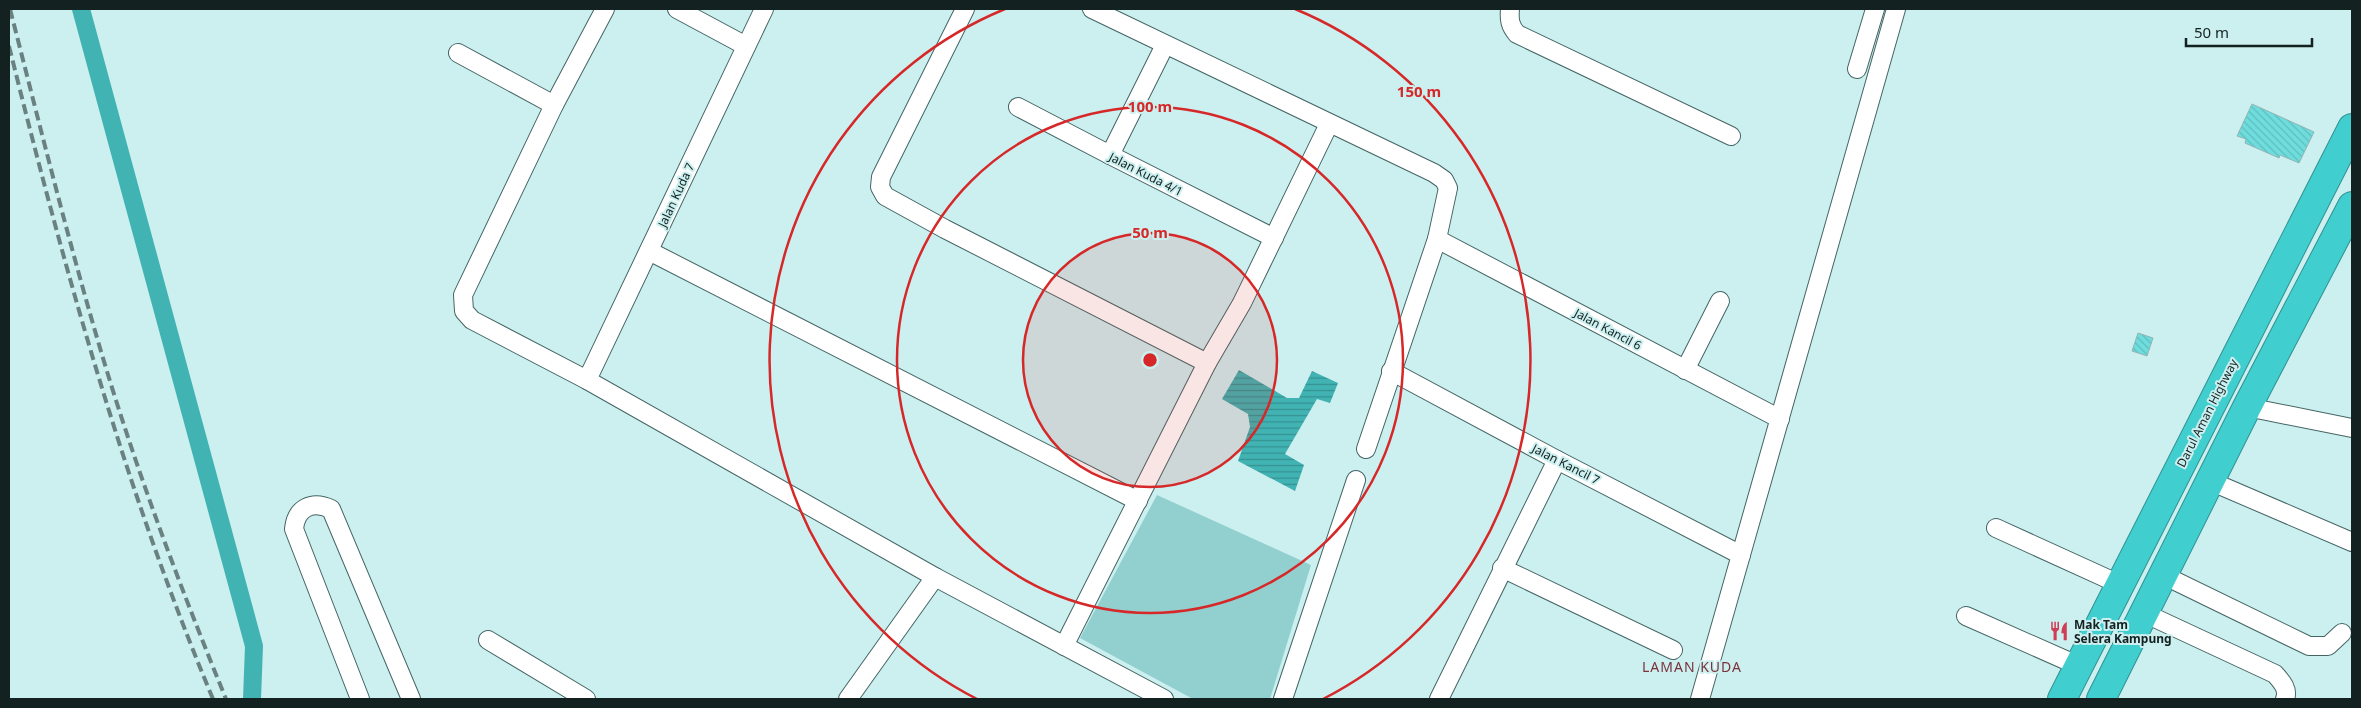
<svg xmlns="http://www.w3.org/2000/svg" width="2361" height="708" viewBox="0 0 2361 708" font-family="'Noto Sans',sans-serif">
  <defs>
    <pattern id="water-rules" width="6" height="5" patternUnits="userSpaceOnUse" patternTransform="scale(1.25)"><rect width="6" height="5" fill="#41b3b3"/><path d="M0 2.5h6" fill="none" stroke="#359191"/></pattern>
    <pattern id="building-back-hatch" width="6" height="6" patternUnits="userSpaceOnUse" patternTransform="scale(1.25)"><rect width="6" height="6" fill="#6fdddd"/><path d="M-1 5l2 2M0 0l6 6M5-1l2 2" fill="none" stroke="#5fbdbd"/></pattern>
  </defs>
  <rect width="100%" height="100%" fill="#ccefef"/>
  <path fill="#92d0d0" d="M1157,495l154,70 -41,134h-77l-113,-61z"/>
  <path fill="url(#water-rules)" d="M1239,370l48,28h12l13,-27 26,12 -8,20 -13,-4 -32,55 19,11 -9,26 -57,-30 12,-34 -2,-13 -26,-15z"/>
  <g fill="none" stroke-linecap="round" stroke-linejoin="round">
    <path stroke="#41b3b3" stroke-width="18" d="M81,9l173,637 -2,53"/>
  </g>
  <g fill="url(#building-back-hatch)" stroke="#93b5b4">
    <path d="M2252,104l62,28 -15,31 -19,-8 -1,3 -34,-15 1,-4 -9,-3z"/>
    <path d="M2138,333l15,5 -6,18 -15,-5z"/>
  </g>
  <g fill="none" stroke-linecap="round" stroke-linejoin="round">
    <defs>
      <g id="street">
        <path d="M605,9l-51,96 -91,190 1,16 8,9 115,60 348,197 229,122"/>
        <path d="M677,9l69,37"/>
        <path d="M965,9l-84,168 -1,10 5,9 60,33 262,134 -143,283"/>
        <path d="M1092,9l342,164 10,7 4,8 -11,51 -71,210"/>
        <path d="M1510,9c-1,11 0,17 7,25l214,102"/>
        <path d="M458,53l96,52"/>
        <path d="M1857,69l18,-60"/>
        <path d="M1018,107l92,48 164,83"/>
        <path d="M1110,155l55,-110"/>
        <path d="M1437,239l343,180"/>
        <path d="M649,251l489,250"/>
        <path d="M1207,363l35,-60 87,-179"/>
        <path d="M1685,370l35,-69"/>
        <path d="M1391,371l166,89 184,95"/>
        <path d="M587,380l177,-371"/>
        <path d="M2247,407l105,21"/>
        <path d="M2210,481l142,61"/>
        <path d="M1996,528l123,56"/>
        <path d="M1502,568l171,82"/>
        <path d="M2163,575l146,71h19l14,-13"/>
        <path d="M2144,613l131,61c6,7 14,15 10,25"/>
        <path d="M1966,616l113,50"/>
        <path d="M488,640l98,59"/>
        <path d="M360,699l-66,-170c2,-21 18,-29 37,-20l80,190"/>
        <path d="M848,699l87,-122"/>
        <path d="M1283,699l73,-219"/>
        <path d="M1439,699l118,-239"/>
        <path d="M1700,699l196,-690"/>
      </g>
      <g id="highway">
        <path d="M2062,699l290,-571"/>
        <path d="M2101,699l146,-292 105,-201"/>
      </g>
    </defs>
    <use href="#street" stroke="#456565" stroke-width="20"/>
    <use href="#highway" stroke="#319192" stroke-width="30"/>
    <use href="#street" stroke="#fff" stroke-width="18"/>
    <use href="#highway" stroke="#41cecf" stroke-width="28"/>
    <g stroke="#6a8181" stroke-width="4" stroke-dasharray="10 5" stroke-linecap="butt">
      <path d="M10,9c29,113 57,227 90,339 35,119 79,236 126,351"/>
      <path d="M9,46c55,222 116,443 204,653"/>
    </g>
  </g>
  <circle cx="1150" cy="360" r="127" fill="#d62828" fill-opacity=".12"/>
  <g fill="none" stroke="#d62828" stroke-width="2.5">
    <circle cx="1150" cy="360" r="127"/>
    <circle cx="1150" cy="360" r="253"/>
    <path d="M977 699A380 380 0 0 1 1005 9M1295 9A380 380 0 0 1 1323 699"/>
  </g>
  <defs>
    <symbol id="restaurant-bare" viewBox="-9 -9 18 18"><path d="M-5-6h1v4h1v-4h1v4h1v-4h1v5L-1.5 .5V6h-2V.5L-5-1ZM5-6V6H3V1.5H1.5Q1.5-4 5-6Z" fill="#cf3e56" stroke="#ccefef" stroke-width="2.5" paint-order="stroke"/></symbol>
  </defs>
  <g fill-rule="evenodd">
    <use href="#restaurant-bare" x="2045" y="617" width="28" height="28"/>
  </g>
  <g text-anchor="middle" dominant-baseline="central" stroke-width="4" stroke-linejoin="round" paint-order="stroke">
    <g font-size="12" fill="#142121" stroke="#ccefef">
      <text transform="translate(1146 174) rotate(27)">Jalan Kuda 4/1</text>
      <text transform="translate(676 195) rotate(-65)">Jalan Kuda 7</text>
      <text transform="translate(1608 329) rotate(28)">Jalan Kancil 6</text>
      <text transform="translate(2207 413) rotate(-63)">Darul Aman Highway</text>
      <text transform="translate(1566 464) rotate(27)">Jalan Kancil 7</text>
    </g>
    <g font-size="12" font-weight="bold" fill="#142121" stroke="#ccefef" text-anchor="start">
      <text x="2074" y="624">Mak Tam<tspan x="2074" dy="14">Selera Kampung</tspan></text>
    </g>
    <g font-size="14" letter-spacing="1" fill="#7a323b" stroke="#ccefef">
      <text x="1692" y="666">LAMAN KUDA</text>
    </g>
  </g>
  <circle cx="1150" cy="360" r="8" fill="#d62828" stroke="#ccefef" stroke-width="2.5"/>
  <g font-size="15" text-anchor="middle" font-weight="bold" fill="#d62828" stroke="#ccefef" stroke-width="4" stroke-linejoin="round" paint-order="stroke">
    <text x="1419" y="97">150 m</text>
    <text x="1150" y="112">100 m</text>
    <text x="1150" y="238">50 m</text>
  </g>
  <rect width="2361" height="708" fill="none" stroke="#142121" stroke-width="20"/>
  <path d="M2186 38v8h126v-8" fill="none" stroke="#142121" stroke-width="2.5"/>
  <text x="2194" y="38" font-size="15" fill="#142121" stroke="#ccefef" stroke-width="4" paint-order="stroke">50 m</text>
</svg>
